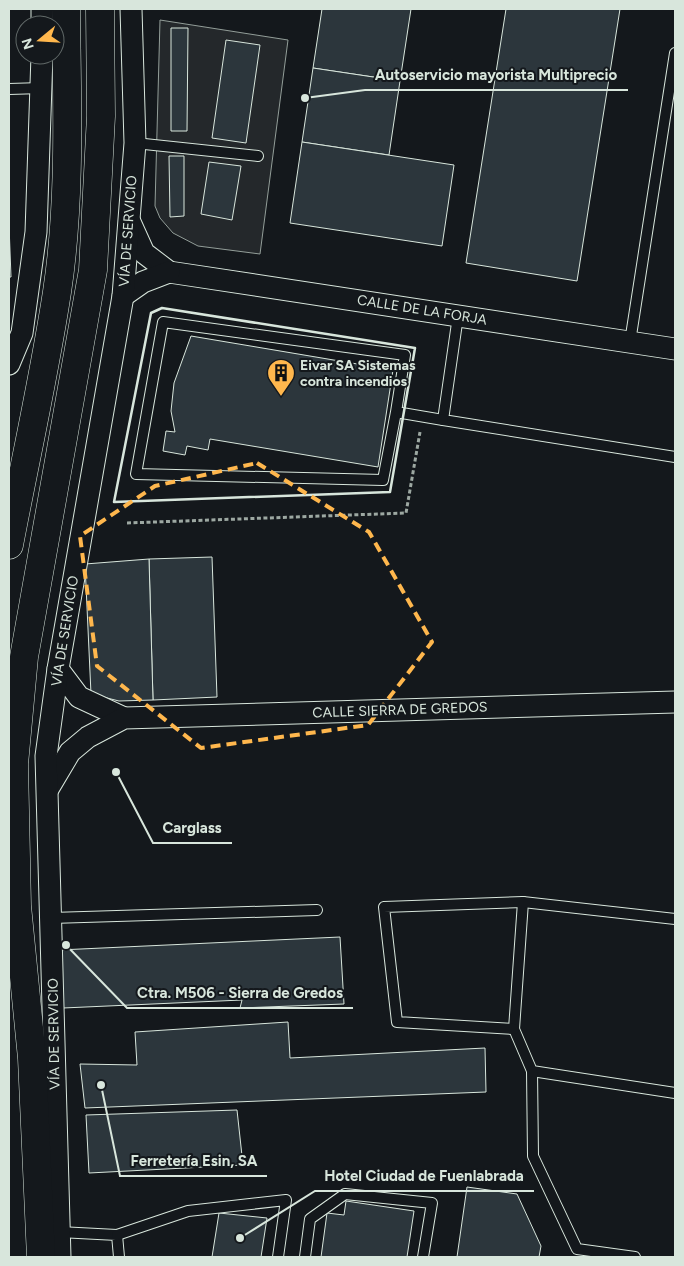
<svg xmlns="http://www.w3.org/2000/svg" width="684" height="1266" viewBox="0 0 684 1266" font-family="Figtree,sans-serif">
  <rect width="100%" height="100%" fill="#14181c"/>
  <path fill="#24282b" stroke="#939e99" d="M160,20l128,20 -28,214 -62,-8 -25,-13 -13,-15 -5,-12z"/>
  <g fill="#2c363c" stroke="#d8e6dc">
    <path d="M322,9h89l-11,72 -87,-13z"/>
    <path d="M506,9h114l-43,272 -111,-18z"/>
    <path d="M171,28h17l-1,103h-16z"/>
    <path d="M226,40l34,5 -14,98 -34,-5z"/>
    <path d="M313,68l87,13 -11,74 -87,-13z"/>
    <path d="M302,142l152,23 -12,81 -152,-23z"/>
    <path d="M169,156h15v60l-14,1z"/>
    <path d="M209,162l32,4 -9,54 -31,-6z"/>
    <path d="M9,225l2,52h-2z"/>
    <path d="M191,336l202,34 -15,97 -168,-28 -2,11 -21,-4 -2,9 -22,-4 3,-20 9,1 -4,-21 3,-28z"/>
    <path d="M212,557l5,140 -64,3 -4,-141z"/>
    <path d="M149,559l4,141 -34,1 -28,-7 -6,-130z"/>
    <path d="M340,937l4,67 -104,4 2,-8 -179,8 -4,-58z"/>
    <path d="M288,1022l2,36 195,-10 1,44 -401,16 -5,-44 57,1 -2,-33z"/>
    <path d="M237,1110l6,55 -154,8 -3,-58z"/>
    <path d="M467,1187l50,7 24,52 -2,11h-82z"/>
    <path d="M346,1201l68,10 -7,46h-86l6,-44 17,2z"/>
    <path d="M219,1213l48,5 -6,39h-49z"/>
  </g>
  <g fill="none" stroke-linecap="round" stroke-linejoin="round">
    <defs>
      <g id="service">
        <path d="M9,89l33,-1"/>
        <path d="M135,143l123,13"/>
        <path d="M458,316l-15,104 232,37"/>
        <path d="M630,342l45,-289"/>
        <path d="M396,412l-13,68 -247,-6 27,-152 242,33 -9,57 47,8"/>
        <path d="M523,902l-9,127 18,42 143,22"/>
        <path d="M51,918l266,-8"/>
        <path d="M514,1029l-117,-7 -13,-115 139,-5 152,17"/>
        <path d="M532,1071l1,85 44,93 58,8"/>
        <path d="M59,1232l58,3 2,22"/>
        <path d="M117,1235l71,-24 98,-11 -8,57"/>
        <path d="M305,1257l5,-38 35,-25 87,9 -9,54"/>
      </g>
      <g id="minor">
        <path d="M42,9v16"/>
        <path d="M130,222l14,31 25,19 506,77"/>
        <path d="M123,296l20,-14 26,-10"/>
        <path d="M9,364l13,-31 14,-101 6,-177"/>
        <path d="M58,669l21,28 45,21"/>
        <path d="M48,789l22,-37 18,-15 36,-19 551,-16"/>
        <path d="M60,1257l-14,-501 12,-87 65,-373 12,-153 -4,-134"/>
      </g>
      <g id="primary">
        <path d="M9,545c16,-84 35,-168 48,-253 14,-92 10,-190 9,-283"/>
        <path d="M41,1257l-9,-199 -15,-152 -3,-142 10,-107 69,-387 8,-154 -1,-107"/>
      </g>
    </defs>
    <use href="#service" stroke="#d8e6dc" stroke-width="12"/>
    <use href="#minor" stroke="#d8e6dc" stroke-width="23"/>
    <use href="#primary" stroke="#d8e6dc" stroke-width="29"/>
    <path stroke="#9da8a2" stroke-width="3" stroke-dasharray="4 2.5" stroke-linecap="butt" d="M127,523l279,-10 14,-81"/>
    <use href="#service" stroke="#14181c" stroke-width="10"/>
    <use href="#minor" stroke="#14181c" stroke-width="21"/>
    <use href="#primary" stroke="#14181c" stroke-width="28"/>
    <path stroke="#d8e6dc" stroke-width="2.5" d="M162,308l253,40 -25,144 -276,10 37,-189z"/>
  </g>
  <path fill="none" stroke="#ffb74d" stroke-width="4" stroke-dasharray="10 6" stroke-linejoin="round" d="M257,463l112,69 63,110 -64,83 -167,23 -104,-82 -17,-130 75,-50z"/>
  <defs>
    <symbol id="building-pin" viewBox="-11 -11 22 30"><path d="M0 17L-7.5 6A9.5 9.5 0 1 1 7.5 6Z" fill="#ffb74d" stroke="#14181c"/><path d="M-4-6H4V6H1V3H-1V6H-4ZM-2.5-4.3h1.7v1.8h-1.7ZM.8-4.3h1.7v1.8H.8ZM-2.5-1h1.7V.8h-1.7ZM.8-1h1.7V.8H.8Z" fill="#111"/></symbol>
  </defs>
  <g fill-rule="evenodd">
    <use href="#building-pin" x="265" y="357" width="32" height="43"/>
  </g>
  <g text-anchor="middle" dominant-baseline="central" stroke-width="4" stroke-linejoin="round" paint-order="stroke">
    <g font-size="14" fill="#d8e6dc" stroke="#14181c">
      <text transform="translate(128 231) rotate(-86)">VÍA DE SERVICIO</text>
      <text transform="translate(422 310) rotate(9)">CALLE DE LA FORJA</text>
      <text transform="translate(65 631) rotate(-81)">VÍA DE SERVICIO</text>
      <text transform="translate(400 710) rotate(-2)">CALLE SIERRA DE GREDOS</text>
      <text transform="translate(54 1034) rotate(-91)">VÍA DE SERVICIO</text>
    </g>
    <g font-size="14" font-weight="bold" fill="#d8e6dc" stroke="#14181c" text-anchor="start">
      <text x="300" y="365">Eivar SA Sistemas<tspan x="300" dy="16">contra incendios</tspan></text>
    </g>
  </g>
  <path fill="none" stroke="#d8e6dc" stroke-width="2" d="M305 98L365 90H628M116 772L153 843H232M66 945L127 1008H353M101 1085L120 1176H267M240 1238L315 1191H534"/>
  <g fill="#d8e6dc" stroke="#14181c" stroke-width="2">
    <circle cx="305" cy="98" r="5"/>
    <circle cx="116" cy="772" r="5"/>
    <circle cx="66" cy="945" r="5"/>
    <circle cx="101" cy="1085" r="5"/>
    <circle cx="240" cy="1238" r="5"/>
  </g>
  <g font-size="15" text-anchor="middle" font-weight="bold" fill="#d8e6dc" stroke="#14181c" stroke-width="4" stroke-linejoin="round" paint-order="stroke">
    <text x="496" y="80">Autoservicio mayorista Multiprecio</text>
    <text x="192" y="833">Carglass</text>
    <text x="240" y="998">Ctra. M506 - Sierra de Gredos</text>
    <text x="194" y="1166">Ferretería Esin, SA</text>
    <text x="424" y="1181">Hotel Ciudad de Fuenlabrada</text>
  </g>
  <rect width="684" height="1266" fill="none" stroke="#d8e6dc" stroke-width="20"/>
  <g transform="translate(40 40) rotate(252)"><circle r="24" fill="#14181c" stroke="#626a69"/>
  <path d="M0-4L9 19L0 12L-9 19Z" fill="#ffb74d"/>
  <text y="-8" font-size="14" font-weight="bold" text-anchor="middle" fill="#d8e6dc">N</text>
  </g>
</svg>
